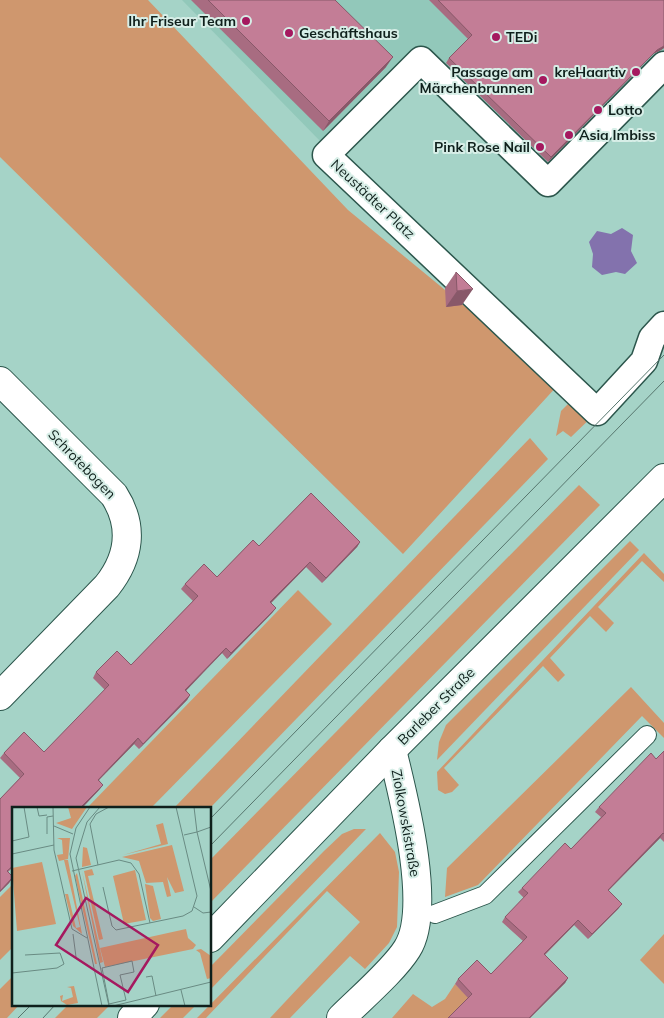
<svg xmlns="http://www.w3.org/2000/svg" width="664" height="1018" viewBox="0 0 664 1018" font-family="Mulish,sans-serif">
  <rect width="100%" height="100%" fill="#a5d3c7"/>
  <path fill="#92c8ba" d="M182,0h482v59l-116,118 -130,-123 -97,88z"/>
  <g fill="#cf976e">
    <path d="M0,0h148l200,210 211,174 -156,170 -403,-397z"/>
    <path d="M578,394l19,18 -26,25 -8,-6 -7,5 5,-25z"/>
    <path d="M530,438l18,21 -338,349h-36z"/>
    <path d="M579,485l21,20 -390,398v-43z"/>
    <path d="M630,541l9,9 -202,210 2,-18 7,-17z"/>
    <path d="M644,553l20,21v8l-22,-21 -44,46 16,16 -8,9 -16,-16 -40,42 15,17 -7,7 -15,-16 -99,102 15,17 -7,7 -7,2 -7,-4 -1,-18z"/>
    <path d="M298,590l34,34 -181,184h-64z"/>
    <path d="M631,687l33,36v15l-22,-22 -164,169 -33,12 2,-29z"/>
    <path d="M354,829h12l-156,161v-23l114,-116 18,-17z"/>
    <path d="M380,833l15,19 4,20 -2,55 -8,16 -24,26 -15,-13 -60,62h-20l90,-96 -33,-31 -121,127h-9z"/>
    <path d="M14,883v63l-14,14v-63z"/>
    <path d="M664,934v50l-24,-24z"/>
    <path d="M14,975v29h6l-13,14h-7v-29z"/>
    <path d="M455,984l14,14 -19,20h-58l21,-24 19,13 13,-8z"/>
    <path d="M69,1004h42l-14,14h-42z"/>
    <path d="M174,1004h23l-14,14h-23z"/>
  </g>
  <path fill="#8372ad" d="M622,228l11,7 -2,16 6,12 -12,11 -9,-2 -14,3 -10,-8 1,-13 -4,-12 8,-11 14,3z"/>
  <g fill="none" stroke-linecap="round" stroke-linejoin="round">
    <defs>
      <path id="service" d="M435,914l50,-19 162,-160"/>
      <path id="pedestrian" d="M664,65l-116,118 -127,-123 -95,95 271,257 47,-51 8,-23 12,-13"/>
      <g id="minor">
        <path d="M0,381l114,114c20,31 16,62 -7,91l-107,110"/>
        <path d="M341,1018c19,-19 53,-48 66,-69 26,-40 -4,-154 -15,-199"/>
      </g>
      <g id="tertiary">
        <path d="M210,938l182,-188 272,-272"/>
        <path d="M132,1018l13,-14"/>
      </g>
    </defs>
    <use href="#service" stroke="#2c564c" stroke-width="20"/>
    <use href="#pedestrian" stroke="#2c564c" stroke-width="29"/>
    <use href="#minor" stroke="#2c564c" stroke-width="30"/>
    <use href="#tertiary" stroke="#2c564c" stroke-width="30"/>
    <use href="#service" stroke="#fff" stroke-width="18"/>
    <use href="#pedestrian" stroke="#fff" stroke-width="26"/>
    <use href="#minor" stroke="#fff" stroke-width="28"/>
    <use href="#tertiary" stroke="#fff" stroke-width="28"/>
    <g stroke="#57766e" stroke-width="1">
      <path d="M210,819l454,-464"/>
      <path d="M210,846l454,-465"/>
      <path d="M18,1018l14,-14"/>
      <path d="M43,1018l13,-14"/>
    </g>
  </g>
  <g fill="#a86c81">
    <path d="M191,0h144l51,67 -63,64z"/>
    <path d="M429,0h235v48l-3,2 -8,4 -105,108 -102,-99 3,-5 19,-19z"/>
    <path d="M456,272l6,33 -16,2 -1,-19z"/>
    <path d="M311,493l49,49 -3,5 -35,36 -16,-16 -35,36 5,5 -4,5 -45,46 -5,-6 -36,37 4,5 -3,5 -48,49 -5,-5 -35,36 4,5 -4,5 -17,18h-68v58l-6,6 5,5 -4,6 -9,9v-93l20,-21 -20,-20 4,-5 20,-21 20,20 61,-62 -12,-12 3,-6 21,-21 14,14 62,-64 -12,-12 4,-5 19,-20 13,13 36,-37 6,6z"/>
    <path d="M664,751v91l-4,-4 -52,53 14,13 -4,5 -30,30 -14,-14 -29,30 23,23 -3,5 -35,35h-82l20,-20 -13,-14 3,-5 33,-5 32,-33 -21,-19 3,-5 19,-19 -6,-6 4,-4 49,-39 30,-32 -6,-5 4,-5 57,-48z"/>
  </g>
  <g fill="#885869">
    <path d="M664,46v2l-3,2 -8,4 -105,108 3,-5 106,-107z"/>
    <path d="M393,57l-7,10 -63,64 6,-10z"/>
    <path d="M473,289l-11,16 -16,2 11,-16z"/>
    <path d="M360,542l-3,5 -35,36 4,-5z"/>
    <path d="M310,562l-4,5 -40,41 4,-6z"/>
    <path d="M276,608l-4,5 -45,46 4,-6z"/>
    <path d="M226,648l-4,5 -40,42 3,-5z"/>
    <path d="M190,695l-3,5 -48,49 4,-5z"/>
    <path d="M138,738l-4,6 -40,41 4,-5z"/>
    <path d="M103,785l-4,5 -17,18h-2z"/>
    <path d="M663,833l-3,5 -56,57 4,-5z"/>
    <path d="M13,877l-4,6 -9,9v-1z"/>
    <path d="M622,904l-4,5 -30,30 4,-5z"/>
    <path d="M578,920l-4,5 -34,34 4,-5z"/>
    <path d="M568,978l-3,5 -35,35h-1z"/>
  </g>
  <g fill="#c37d96" stroke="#885869">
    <path d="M208,0h127l58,57 -64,64z"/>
    <path d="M438,0h226v46l-7,4 -106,107 -102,-99 23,-23z"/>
    <path d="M456,272l17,17 -16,2z"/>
    <path d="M311,493l49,49 -34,36 -16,-16 -40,40 6,6 -45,45 -5,-5 -41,42 5,5 -47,49 -5,-6 -40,42 5,5 -23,23h-66v57l-7,6 6,6 -13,14v-92l24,-25 -20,-21 20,-21 20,20 65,-67 -13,-13 21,-21 14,14 67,-69 -13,-12 19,-20 13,13 36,-37 6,6z"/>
    <path d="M664,751v83l-1,-1 -55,57 14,14 -30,30 -14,-14 -34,34 24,24 -39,40h-81l24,-24 -14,-15 19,-19 14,14 36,-37 -22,-20 23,-24 -6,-5 43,-45 6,6 35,-36 -7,-6 52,-54 5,6z"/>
  </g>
  <g fill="#a5195f" stroke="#d7eee7" stroke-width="2">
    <circle cx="246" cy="21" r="5"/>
    <circle cx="289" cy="33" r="5"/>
    <circle cx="496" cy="37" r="5"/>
    <circle cx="636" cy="72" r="5"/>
    <circle cx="543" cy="80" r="5"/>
    <circle cx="598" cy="110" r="5"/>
    <circle cx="569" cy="135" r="5"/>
    <circle cx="540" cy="147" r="5"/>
  </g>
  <g text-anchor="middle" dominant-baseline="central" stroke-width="4" stroke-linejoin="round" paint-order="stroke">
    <g font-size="14" font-weight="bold" fill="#0f201c" stroke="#d7eee7" text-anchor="end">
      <text x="236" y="21">Ihr Friseur Team</text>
      <text x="299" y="33" text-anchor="start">Geschäftshaus</text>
      <text x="506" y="37" text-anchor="start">TEDi</text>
      <text x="533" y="72">Passage am<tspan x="533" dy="16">Märchenbrunnen</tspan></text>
      <text x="626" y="72">kreHaartiv</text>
      <text x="608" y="110" text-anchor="start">Lotto</text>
      <text x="579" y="135" text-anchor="start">Asia Imbiss</text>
      <text x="530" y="147">Pink Rose Nail</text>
    </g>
    <g font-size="14" fill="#0f201c" stroke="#d7eee7">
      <text transform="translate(373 199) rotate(43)">Neustädter Platz</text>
      <text transform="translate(82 464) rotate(46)">Schrotebogen</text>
      <text transform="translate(436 706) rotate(-45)">Barleber Straße</text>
      <text transform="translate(406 823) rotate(80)">Ziolkowskistraße</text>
    </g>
  </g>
  <g transform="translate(12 807)">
    <rect width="199" height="199" fill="#a5d3c7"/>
    <path d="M56,0h19l-15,22 -16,-6 15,-5zM151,16l5,21 -45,11 38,-11 -5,-19zM58,31l-2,21 -9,2 -2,-6 6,-1 -1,-14 -5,-2zM160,38l12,46 -9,2 -8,-16 4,19 -4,1 -4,-15 -17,1 -7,-22 -17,-4zM71,40l4,1 4,17 -9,2zM52,53h4l14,74 -9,-8 -8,-32h3l8,34 4,-1zM30,55l14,62 -39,7 -5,-63zM80,62l2,6 -6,1 15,63 -4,1 -15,-69zM123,63l11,50 -22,4 -11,-48zM70,64l21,91 -3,1zM65,66l20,91h-2l-20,-88zM133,77l8,2 8,33 -8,2 -3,-3zM174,122l2,9 8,7 -3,4 -88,18 -5,-19zM189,142l10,7v22l-4,1 -7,-26 -4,-3zM62,179l4,17 -11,2 -6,-4 -1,-5 3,-1 -1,6 11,-4 -2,-9 -4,-1z" fill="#cf976e"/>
    <path fill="none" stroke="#698b83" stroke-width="1" d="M25,0l2,9 8,-1M41,0l1,43 18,79 15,9M78,0l-14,21 -6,26 32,152M88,0l-13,15 -11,36 33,148M42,19l19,8M199,20l-14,5 14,59M35,27v-17l6,-1M172,28l13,-3 -3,-25M0,34l17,-4 -5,-30M0,47l42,-9M86,58l-8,-41 6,-10 13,-7M60,64l47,-11 12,3 8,11 11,49M91,80l9,39 4,4 67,-14 9,-5 5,-15 -21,-89M182,100l9,6 8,-1M61,127l3,23M120,154l2,11 -14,3 6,25 -17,4 -7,-36zM0,166l45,-5 7,-4 -4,-11 -35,2M134,170l6,-1 4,20M169,183l4,16M101,199l98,-24"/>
    <path fill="#a5195f" fill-opacity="0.15" stroke="#a5195f" stroke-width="2.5" d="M74,91l72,47 -30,47 -72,-47z"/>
    <rect width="199" height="199" fill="none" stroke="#0f201c" stroke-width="2.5"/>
  </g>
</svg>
